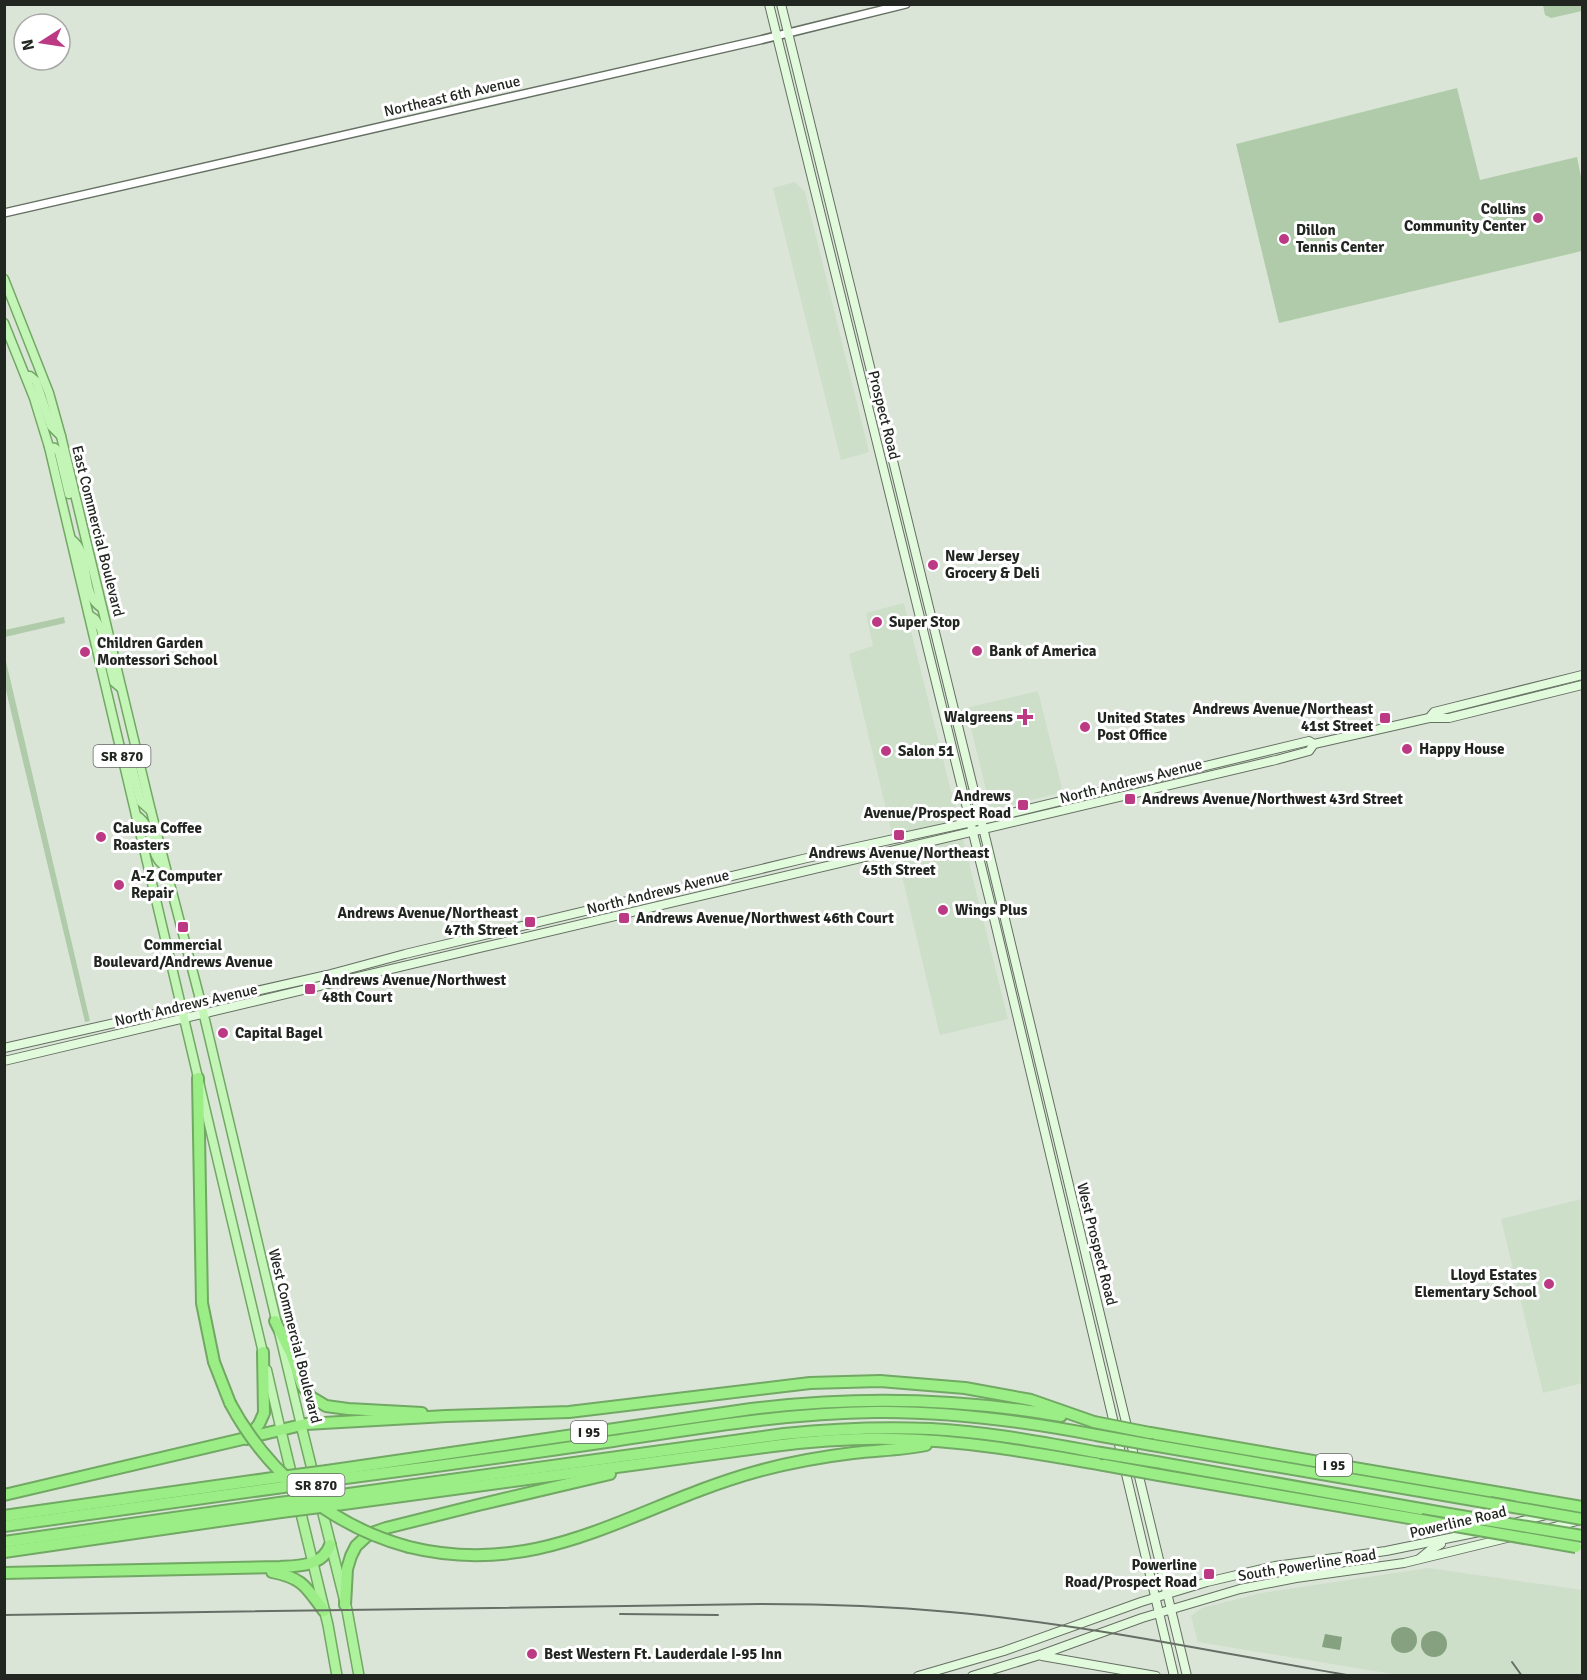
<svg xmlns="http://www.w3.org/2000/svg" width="1587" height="1680" viewBox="0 0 1587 1680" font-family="Signika,sans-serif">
  <rect width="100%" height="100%" fill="#dae5d7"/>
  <g fill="#cddec9">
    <path d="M795,182l10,10 64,260 -28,8 -68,-272z"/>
    <path d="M904,603l104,416 -68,16 -91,-381 24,-8 -7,-33z"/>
    <path d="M1038,691l25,101 -72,18 -25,-102z"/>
    <path d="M1582,1199v184l-39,10 -42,-174z"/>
    <path d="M1428,1568l154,22v85h-183l-201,-33 -7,-26 11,-8 60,-15z"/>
  </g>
  <g fill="#b0cba9">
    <path d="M1543,5h39v6l-31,7 -6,-3z"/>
    <path d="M1457,88l23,92 97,-23 5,25v69l-303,72 -43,-179z"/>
    <path d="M64,617l1,6 -60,14v-7z"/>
    <path d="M5,657l85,364 -5,1 -80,-336z"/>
  </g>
  <g fill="#86a17f">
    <circle cx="1404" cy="1640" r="13"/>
    <circle cx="1434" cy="1644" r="13"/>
    <path d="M1325,1634l17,3 -2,13 -18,-3z"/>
  </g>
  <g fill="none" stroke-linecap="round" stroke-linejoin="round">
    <defs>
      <path id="tertiary" d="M4,213l756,-173 146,-36"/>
      <g id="secondary">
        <path d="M769,4l224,910 181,762"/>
        <path d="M781,4l205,836 201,836"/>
        <path d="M1429,718l5,-6 148,-37"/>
        <path d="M4,1048l323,-73 78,-21 402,-96 188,-41 314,-76 5,3 115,-26h20l133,-33"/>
        <path d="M4,1061c424,-100 848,-203 1272,-301l33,-9 5,-7"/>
        <path d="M1514,1523l64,-16"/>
        <path d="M1546,1529l35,-9"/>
        <path d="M1419,1559l11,-9 11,-6"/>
        <path d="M1042,1656l114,20"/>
        <path d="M918,1676l86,-25 137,-49 66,-20 68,-16 111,-15 93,-19"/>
        <path d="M972,1676l68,-21 102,-37 98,-29 56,-11 108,-15 107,-26"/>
      </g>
      <g id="primary">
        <path d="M4,279l45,114 12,43 90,375 50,192 100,422"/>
        <path d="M4,323l30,75 15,49 215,910"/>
        <path d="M26,376h4l6,5 15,45 10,10"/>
        <path d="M49,447l6,1 4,4 10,42"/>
        <path d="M71,539c22,15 7,55 31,69"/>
        <path d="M89,615l6,4 6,10 13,53 7,6"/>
        <path d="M120,749l9,6 12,47 10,9"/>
        <path d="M136,815c22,14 11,41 29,51"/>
        <path d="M267,1370l14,61"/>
      </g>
      <g id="trunk">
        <path d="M301,1425l46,185 12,66"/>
        <path d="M281,1431l47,194 9,51"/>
      </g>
      <g id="motorway">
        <path d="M198,1078l4,225 12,59 16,41"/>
        <path d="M275,1321l16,32 11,32 9,12 15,9 22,3 74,4"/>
        <path d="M1150,1433l368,63"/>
        <path d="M247,1439l12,-15 5,-11 -1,-61"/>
        <path d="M1152,1445l338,58"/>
        <path d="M1156,1462l293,52"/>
        <path d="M327,1471l424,-62c104,-13 207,-11 310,7"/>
        <path d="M1159,1475l262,45"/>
        <path d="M330,1480c95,-12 189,-25 283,-39 87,-13 174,-28 262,-29 75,-1 148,9 221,23"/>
        <path d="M4,1495l302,-71 140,-8 123,-4 241,-29 70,-2 85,7 66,12 63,22"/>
        <path d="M334,1496l450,-62c49,-5 98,-7 147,-5 58,3 114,14 170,24"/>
        <path d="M336,1505l437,-59c40,-5 80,-8 120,-7 71,1 141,14 211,26"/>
        <path d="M4,1516l269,-38"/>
        <path d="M4,1526l272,-38"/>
        <path d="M4,1542l275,-39"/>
        <path d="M409,1547c134,33 224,-41 346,-75 32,-9 65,-15 98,-19 25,-3 49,-3 73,-8"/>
        <path d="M4,1552l277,-40"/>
        <path d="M272,1572c31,6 34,15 52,39"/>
        <path d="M4,1573l276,-6c19,-1 43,-1 50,-22"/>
        <path d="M345,1605l2,-36 4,-13 5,-10 13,-12 17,-6 92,-23 132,-31"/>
      </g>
    </defs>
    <use href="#tertiary" stroke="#656f63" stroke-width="10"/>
    <use href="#secondary" stroke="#656f63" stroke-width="10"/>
    <use href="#primary" stroke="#71a863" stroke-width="11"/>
    <use href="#trunk" stroke="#71a863" stroke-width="12"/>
    <use href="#motorway" stroke="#71a863" stroke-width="14"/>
    <use href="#tertiary" stroke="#fff" stroke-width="7"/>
    <use href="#secondary" stroke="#e1fadb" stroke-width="8"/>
    <use href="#primary" stroke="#c3f5b6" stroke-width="8"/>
    <use href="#trunk" stroke="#aff29e" stroke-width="9"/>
    <use href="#motorway" stroke="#9bee86" stroke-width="10"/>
    <g stroke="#676e65" stroke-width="2">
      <path d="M620,1614l98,1"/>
      <path d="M4,1615l756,-11c63,0 127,2 190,8 135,12 269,41 403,64"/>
      <path d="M1512,1662l10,14"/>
    </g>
    <defs>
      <g id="motorway-bridge">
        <path d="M230,1403c38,71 101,123 179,144"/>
        <path d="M1094,1422l56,11"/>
        <path d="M1096,1435l56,10"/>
        <path d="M1101,1453l55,9"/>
        <path d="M1104,1465l55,10"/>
        <path d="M273,1478l54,-7"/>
        <path d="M276,1488l54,-8"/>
        <path d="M1518,1496l64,11"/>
        <path d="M279,1503l55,-7"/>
        <path d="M1490,1503l92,16"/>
        <path d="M281,1512l55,-7"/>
        <path d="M1449,1514l133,22"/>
        <path d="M1421,1520l155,27"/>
      </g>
    </defs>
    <use href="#motorway-bridge" stroke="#71a863" stroke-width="14" stroke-linecap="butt"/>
    <use href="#motorway-bridge" stroke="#9bee86" stroke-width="10"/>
  </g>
  <g fill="#bb3a83" stroke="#fff" stroke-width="2">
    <circle cx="1538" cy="218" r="6"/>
    <circle cx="1284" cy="239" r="6"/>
    <circle cx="933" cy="565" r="6"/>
    <circle cx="877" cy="622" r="6"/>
    <circle cx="977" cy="651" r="6"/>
    <circle cx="85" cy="652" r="6"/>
    <path d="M1022 708h6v6h6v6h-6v6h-6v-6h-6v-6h6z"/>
    <rect x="1379" y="712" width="12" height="12" rx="3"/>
    <circle cx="1085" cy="727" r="6"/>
    <circle cx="1407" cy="749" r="6"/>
    <circle cx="886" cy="751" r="6"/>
    <rect x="1124" y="793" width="12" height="12" rx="3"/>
    <rect x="1017" y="799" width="12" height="12" rx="3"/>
    <rect x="893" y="829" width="12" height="12" rx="3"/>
    <circle cx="101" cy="837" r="6"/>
    <circle cx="119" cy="885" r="6"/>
    <circle cx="943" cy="910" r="6"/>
    <rect x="618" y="912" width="12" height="12" rx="3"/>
    <rect x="524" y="916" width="12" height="12" rx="3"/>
    <rect x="177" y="921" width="12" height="12" rx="3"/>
    <rect x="304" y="983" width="12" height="12" rx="3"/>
    <circle cx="223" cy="1033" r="6"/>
    <circle cx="1549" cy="1284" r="6"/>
    <rect x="1203" y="1568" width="12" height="12" rx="3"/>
    <circle cx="532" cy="1654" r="6"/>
  </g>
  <g text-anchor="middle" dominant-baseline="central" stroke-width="6" stroke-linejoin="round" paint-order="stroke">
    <g fill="#fff" stroke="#646764" stroke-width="1.5">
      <rect x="93.5" y="745" width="57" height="22" rx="4.5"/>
      <rect x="571" y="1421" width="36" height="22" rx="4.5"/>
      <rect x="1316" y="1454" width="36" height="22" rx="4.5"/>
      <rect x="287.5" y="1474" width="57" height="22" rx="4.5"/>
    </g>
    <g font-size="14" font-weight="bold" fill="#222621">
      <text x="122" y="756">SR 870</text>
      <text x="589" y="1432">I 95</text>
      <text x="1334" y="1465">I 95</text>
      <text x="316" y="1485">SR 870</text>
    </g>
    <g font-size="15" fill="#222621" stroke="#fff">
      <text transform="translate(452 96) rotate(-13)">Northeast 6th Avenue</text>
      <text transform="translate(884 415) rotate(76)">Prospect Road</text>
      <text transform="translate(98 531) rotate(76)">East Commercial Boulevard</text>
      <text transform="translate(1131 781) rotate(-14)">North Andrews Avenue</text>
      <text transform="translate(658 892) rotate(-14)">North Andrews Avenue</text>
      <text transform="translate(186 1005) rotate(-13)">North Andrews Avenue</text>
      <text transform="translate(1097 1244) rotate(76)">West Prospect Road</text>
      <text transform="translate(295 1336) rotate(76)">West Commercial Boulevard</text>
      <text transform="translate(1458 1522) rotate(-13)">Powerline Road</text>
      <text transform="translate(1307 1565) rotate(-9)">South Powerline Road</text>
    </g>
    <g font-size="15" font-weight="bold" fill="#222621" stroke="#fff" text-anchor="start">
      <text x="1526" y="209" text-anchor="end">Collins<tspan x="1526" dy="17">Community Center</tspan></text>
      <text x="1296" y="230">Dillon<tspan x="1296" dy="17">Tennis Center</tspan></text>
      <text x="945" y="556">New Jersey<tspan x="945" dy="17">Grocery &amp; Deli</tspan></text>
      <text x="889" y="622">Super Stop</text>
      <text x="97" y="643">Children Garden<tspan x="97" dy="17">Montessori School</tspan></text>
      <text x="989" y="651">Bank of America</text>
      <text x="1373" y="709" text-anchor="end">Andrews Avenue/Northeast<tspan x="1373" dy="17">41st Street</tspan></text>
      <text x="1013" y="717" text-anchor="end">Walgreens</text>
      <text x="1097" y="718">United States<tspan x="1097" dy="17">Post Office</tspan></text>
      <text x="1419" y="749">Happy House</text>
      <text x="898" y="751">Salon 51</text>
      <text x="1011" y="796" text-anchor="end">Andrews<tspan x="1011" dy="17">Avenue/Prospect Road</tspan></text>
      <text x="1142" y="799">Andrews Avenue/Northwest 43rd Street</text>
      <text x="113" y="828">Calusa Coffee<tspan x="113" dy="17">Roasters</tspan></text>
      <text x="899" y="853" text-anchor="middle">Andrews Avenue/Northeast<tspan x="899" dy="17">45th Street</tspan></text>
      <text x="131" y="876">A-Z Computer<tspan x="131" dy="17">Repair</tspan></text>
      <text x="955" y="910">Wings Plus</text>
      <text x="518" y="913" text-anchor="end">Andrews Avenue/Northeast<tspan x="518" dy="17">47th Street</tspan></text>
      <text x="636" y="918">Andrews Avenue/Northwest 46th Court</text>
      <text x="183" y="945" text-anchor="middle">Commercial<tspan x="183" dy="17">Boulevard/Andrews Avenue</tspan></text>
      <text x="322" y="980">Andrews Avenue/Northwest<tspan x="322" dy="17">48th Court</tspan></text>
      <text x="235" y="1033">Capital Bagel</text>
      <text x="1537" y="1275" text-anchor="end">Lloyd Estates<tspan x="1537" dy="17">Elementary School</tspan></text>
      <text x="1197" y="1565" text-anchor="end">Powerline<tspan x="1197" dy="17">Road/Prospect Road</tspan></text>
      <text x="544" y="1654">Best Western Ft. Lauderdale I-95 Inn</text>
    </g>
  </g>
  <rect width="1587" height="1680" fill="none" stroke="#222621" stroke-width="12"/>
  <g transform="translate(42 42) rotate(258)"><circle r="28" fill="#ffffff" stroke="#a7a8a6" stroke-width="1.5"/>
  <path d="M0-4.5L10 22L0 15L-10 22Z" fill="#bb3a83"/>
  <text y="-9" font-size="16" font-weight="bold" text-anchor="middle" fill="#222621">N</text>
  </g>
</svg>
